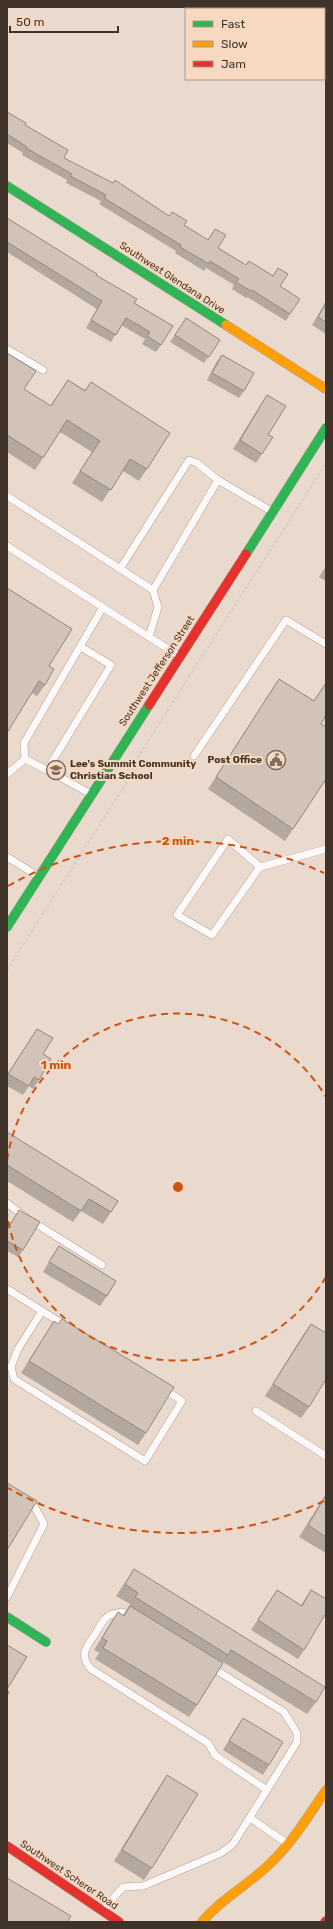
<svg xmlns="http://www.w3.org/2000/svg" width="333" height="1929" viewBox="0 0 333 1929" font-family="Rubik,sans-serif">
  <rect width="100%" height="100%" fill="#ead9cd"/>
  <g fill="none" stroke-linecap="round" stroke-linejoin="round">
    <defs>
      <g id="lane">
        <path d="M7,349l36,21"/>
        <path d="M7,496l146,94 5,17 -9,30"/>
        <path d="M7,546l172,110"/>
        <path d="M120,569l69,-109 8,3 21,17"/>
        <path d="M153,590l65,-110 53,31"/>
        <path d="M81,647l30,18 -64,105 44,24"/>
        <path d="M194,756l92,-136 40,24"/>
        <path d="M25,759l-1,-16 79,-136"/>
        <path d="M25,759l22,11"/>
        <path d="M7,774l18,-15"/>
        <path d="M7,857l31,19"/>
        <path d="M260,867l-32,-28 -51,76 35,20 48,-68 66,-18"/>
        <path d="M7,1203l18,14 77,48"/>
        <path d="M7,1289l59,37"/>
        <path d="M42,1311l-24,38 -7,18 3,12 131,82 37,-60 -20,-13"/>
        <path d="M256,1411l70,45"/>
        <path d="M7,1597l37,-73 -10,-18 -7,-6"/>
        <path d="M132,1618l-10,-6c-6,1 -13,2 -17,7 -4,4 -7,10 -9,14 -9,13 -18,22 -5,36l117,74 7,12 52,35"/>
        <path d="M250,1818l38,26"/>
        <path d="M103,1910l20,-23 20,-1 78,-33 12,-9 64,-102v-9l-13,-21 -73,-45"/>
      </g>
      <g id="fast">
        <path d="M7,186l219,139"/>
        <path d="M246,554l80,-126"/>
        <path d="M7,927l142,-222"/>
        <path d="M7,1617l39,25"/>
      </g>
      <g id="slow">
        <path d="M226,325l100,64"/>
        <path d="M202,1922c17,-21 41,-34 61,-52 26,-22 44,-52 63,-80"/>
      </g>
      <g id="jam">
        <path d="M149,705l97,-151"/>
        <path d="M7,1846l112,76"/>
        <path d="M325,1922l1,-1"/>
      </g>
    </defs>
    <use href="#lane" stroke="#afa298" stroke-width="8"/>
    <use href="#fast" stroke="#afa298" stroke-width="10"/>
    <use href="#slow" stroke="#afa298" stroke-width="10"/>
    <use href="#jam" stroke="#afa298" stroke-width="10"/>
    <path stroke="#d6d0cd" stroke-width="2.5" stroke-dasharray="3 2" stroke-linecap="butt" d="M7,970l127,-199 2,-11 190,-297"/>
    <use href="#lane" stroke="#fcf9f8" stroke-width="7"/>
    <use href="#fast" stroke="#30b455" stroke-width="9"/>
    <use href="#slow" stroke="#ff9f0a" stroke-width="9"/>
    <use href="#jam" stroke="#e5322d" stroke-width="9"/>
  </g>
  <g fill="#b4a89e">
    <path d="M7,112l57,46 120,67 24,15 7,-11 3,19 28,17 27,10 5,-7 2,18 10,28 -4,7 -39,-24 -1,1 -14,-9 2,-4 -28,-17 -2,3 -29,-18 1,-2 -77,-47 2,-3 -35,-18 1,-3 -45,-25 1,-2 -16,-10z"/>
    <path d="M7,218l89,57 38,28 27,42 -5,7 -14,-8 3,-5 -24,-14 -10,17 -25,-14 11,-19 -90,-57z"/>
    <path d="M326,301v33l-14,-9z"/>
    <path d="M186,318l34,22 -16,23 -34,-21z"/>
    <path d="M7,353l17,36 26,17 18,-26 17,10 6,-8 56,87 -8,12 -16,-10 -21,31 -30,-19 20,-31 -32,-20 -25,38 -28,-18z"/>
    <path d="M222,355l22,36 -5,7 -32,-18 10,-19z"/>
    <path d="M267,395l1,40 -6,19 -6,9 -23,-14 28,-45z"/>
    <path d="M326,566v15l-7,-4z"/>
    <path d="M7,588l42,78 -4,19 -8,11 -5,-3z"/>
    <path d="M279,679l35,22 12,-19 -5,42 -28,105 -8,12 -77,-52 63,-98z"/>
    <path d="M37,1029l6,25 -4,26 -6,9 -4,-3 -6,9 -16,-9v-11z"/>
    <path d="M7,1132l104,80 -8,12 -22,-13 -8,11 -66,-41z"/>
    <path d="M19,1210l4,40 -5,7 -11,-6v-22z"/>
    <path d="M59,1246l48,50 -7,10 -57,-34 9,-16z"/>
    <path d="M62,1319l84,114 -8,12 -117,-72 25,-40 8,-12 4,3z"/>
    <path d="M311,1324l-2,83 -8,11 -36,-22 38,-61z"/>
    <path d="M326,1494v59l-27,-16z"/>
    <path d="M134,1569l182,133 -9,12 -84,-52 -26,43 -8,12 -94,-58 4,-6 -5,-3 16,-26 8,-12 5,3 4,-6 3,-5 -14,-8z"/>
    <path d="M277,1590l24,15 10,-15 -7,60 -6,9 -47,-29z"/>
    <path d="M243,1718l26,47 -6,10 -40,-25 14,-23z"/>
    <path d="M167,1775l-15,93 -8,12 -30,-19 45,-74z"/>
  </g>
  <g fill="#d1c3b8" stroke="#928881">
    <path d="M7,112l19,11 -1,2 43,25 -4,8 49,25 2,-3 54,36 3,-4 15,9 -3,4 24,15 7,-11 11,6 -8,13 28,17 3,-4 24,15 5,-8 10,6 -8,12 20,13 -10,15 -38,-24 -1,1 -15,-9 3,-3 -29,-18 -1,3 -29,-17 1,-2 -77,-47 2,-3 -36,-19 2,-2 -46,-26 1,-1 -20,-13z"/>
    <path d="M7,218l90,56 -1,1 41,24 -3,4 39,23 -12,19 -14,-9 3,-4 -24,-14 -10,17 -25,-15 11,-19 -95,-59z"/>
    <path d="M326,303v19l-8,-5z"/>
    <path d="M186,318l34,22 -11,17 -34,-22z"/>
    <path d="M7,353l29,18 -12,18 27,17 17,-26 17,11 6,-9 79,51 -23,36 -17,-10 -19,31 -31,-19 20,-30 -33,-21 -24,38 -36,-23z"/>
    <path d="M222,355l32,18 -10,18 -32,-18z"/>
    <path d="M267,395l19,11 -18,29 5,2 -11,17 -22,-14z"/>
    <path d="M7,588l65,41 -23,37 5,3 -9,16 -6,-4 -32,52z"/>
    <path d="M279,679l35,22 12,-18v32l-5,9 5,3v52l-33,50 -77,-52z"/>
    <path d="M37,1029l16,9 -10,16 8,5 -12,21 -5,-3 -5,9 -21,-12z"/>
    <path d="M7,1132l111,69 -7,11 -22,-13 -8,12 -74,-46z"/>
    <path d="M19,1210l21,12 -17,28 -16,-9v-11z"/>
    <path d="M59,1246l57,35 -9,15 -58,-34z"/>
    <path d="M62,1319l112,68 -28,46 -117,-72 25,-40 4,3z"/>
    <path d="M311,1324l15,9v46l-17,28 -36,-23z"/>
    <path d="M7,1483l30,18 -30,49z"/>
    <path d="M326,1495v42l-18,-12z"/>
    <path d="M134,1569l191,118 -9,15 -85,-52 -3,5 -93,-58 3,-4 -13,-9z"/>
    <path d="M277,1590l25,16 9,-16 15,9v14l-22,37 -46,-30z"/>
    <path d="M130,1606l93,57 -26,42 -94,-57 4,-7 -5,-3 16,-26 6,4z"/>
    <path d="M7,1645l20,12 -20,32z"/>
    <path d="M7,1691l2,1 -2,4z"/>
    <path d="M243,1718l40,24 -14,23 -40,-24z"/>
    <path d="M167,1775l31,19 -46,74 -30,-18z"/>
    <path d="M7,1878l64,38 -4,6h-60z"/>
  </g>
  <g fill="none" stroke="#cf5310" stroke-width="2" stroke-dasharray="7 5">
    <path d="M326 1277A173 173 0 0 1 7 1214M7 1160A173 173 0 0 1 326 1097"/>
    <path d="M324 1501A346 346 0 0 1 8 1488M8 886A346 346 0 0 1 324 873"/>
  </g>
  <defs>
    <symbol id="civic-ring" viewBox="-11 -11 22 22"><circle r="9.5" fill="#f7d8c0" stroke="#7c6e63" stroke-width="1.5"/><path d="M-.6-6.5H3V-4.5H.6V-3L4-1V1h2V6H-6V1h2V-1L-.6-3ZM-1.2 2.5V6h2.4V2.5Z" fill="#7c6e63"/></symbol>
    <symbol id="school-ring" viewBox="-11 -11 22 22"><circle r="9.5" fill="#f7d8c0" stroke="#7c6e63" stroke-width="1.5"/><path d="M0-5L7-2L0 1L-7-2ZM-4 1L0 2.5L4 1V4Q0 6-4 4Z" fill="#7c6e63"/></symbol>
  </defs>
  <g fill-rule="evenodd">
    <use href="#civic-ring" x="265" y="749" width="22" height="22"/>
    <use href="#school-ring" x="45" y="759" width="22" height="22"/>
  </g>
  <g text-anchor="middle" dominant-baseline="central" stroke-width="4" stroke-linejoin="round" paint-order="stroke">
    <g font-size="10" fill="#40342a" stroke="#f7d8c0">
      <text transform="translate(172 278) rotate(33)">Southwest Glendana Drive</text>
      <text transform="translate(157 671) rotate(-57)">Southwest Jefferson Street</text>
      <text transform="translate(69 1875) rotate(34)">Southwest Scherer Road</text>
    </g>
    <g font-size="10" font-weight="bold" fill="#40342a" stroke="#f7d8c0" text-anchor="end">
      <text x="262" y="760">Post Office</text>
      <text x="70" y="764" text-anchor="start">Lee's Summit Community<tspan x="70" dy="12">Christian School</tspan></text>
    </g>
  </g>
  <circle cx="178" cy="1187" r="6" fill="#cf5310" stroke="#f7d8c0" stroke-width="2"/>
  <g font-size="12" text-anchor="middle" font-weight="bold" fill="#cf5310" stroke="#f7d8c0" stroke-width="4" stroke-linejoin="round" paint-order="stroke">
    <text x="178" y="845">2 min</text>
    <text x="56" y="1069">1 min</text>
  </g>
  <rect width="333" height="1929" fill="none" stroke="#40342a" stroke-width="16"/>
  <rect x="185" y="8" width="140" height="72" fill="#f7d8c0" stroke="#ae9684"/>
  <rect x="193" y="21" width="20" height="6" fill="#30b455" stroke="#ae9684"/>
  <text x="221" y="28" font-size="12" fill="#40342a">Fast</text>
  <rect x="193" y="41" width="20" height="6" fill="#ff9f0a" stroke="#ae9684"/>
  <text x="221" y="48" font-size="12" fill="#40342a">Slow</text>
  <rect x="193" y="61" width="20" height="6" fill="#e5322d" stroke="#ae9684"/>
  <text x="221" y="68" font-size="12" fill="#40342a">Jam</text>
  <path d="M10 26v6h108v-6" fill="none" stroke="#40342a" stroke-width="2"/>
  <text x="16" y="26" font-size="12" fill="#40342a" stroke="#f7d8c0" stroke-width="3" paint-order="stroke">50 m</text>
</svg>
